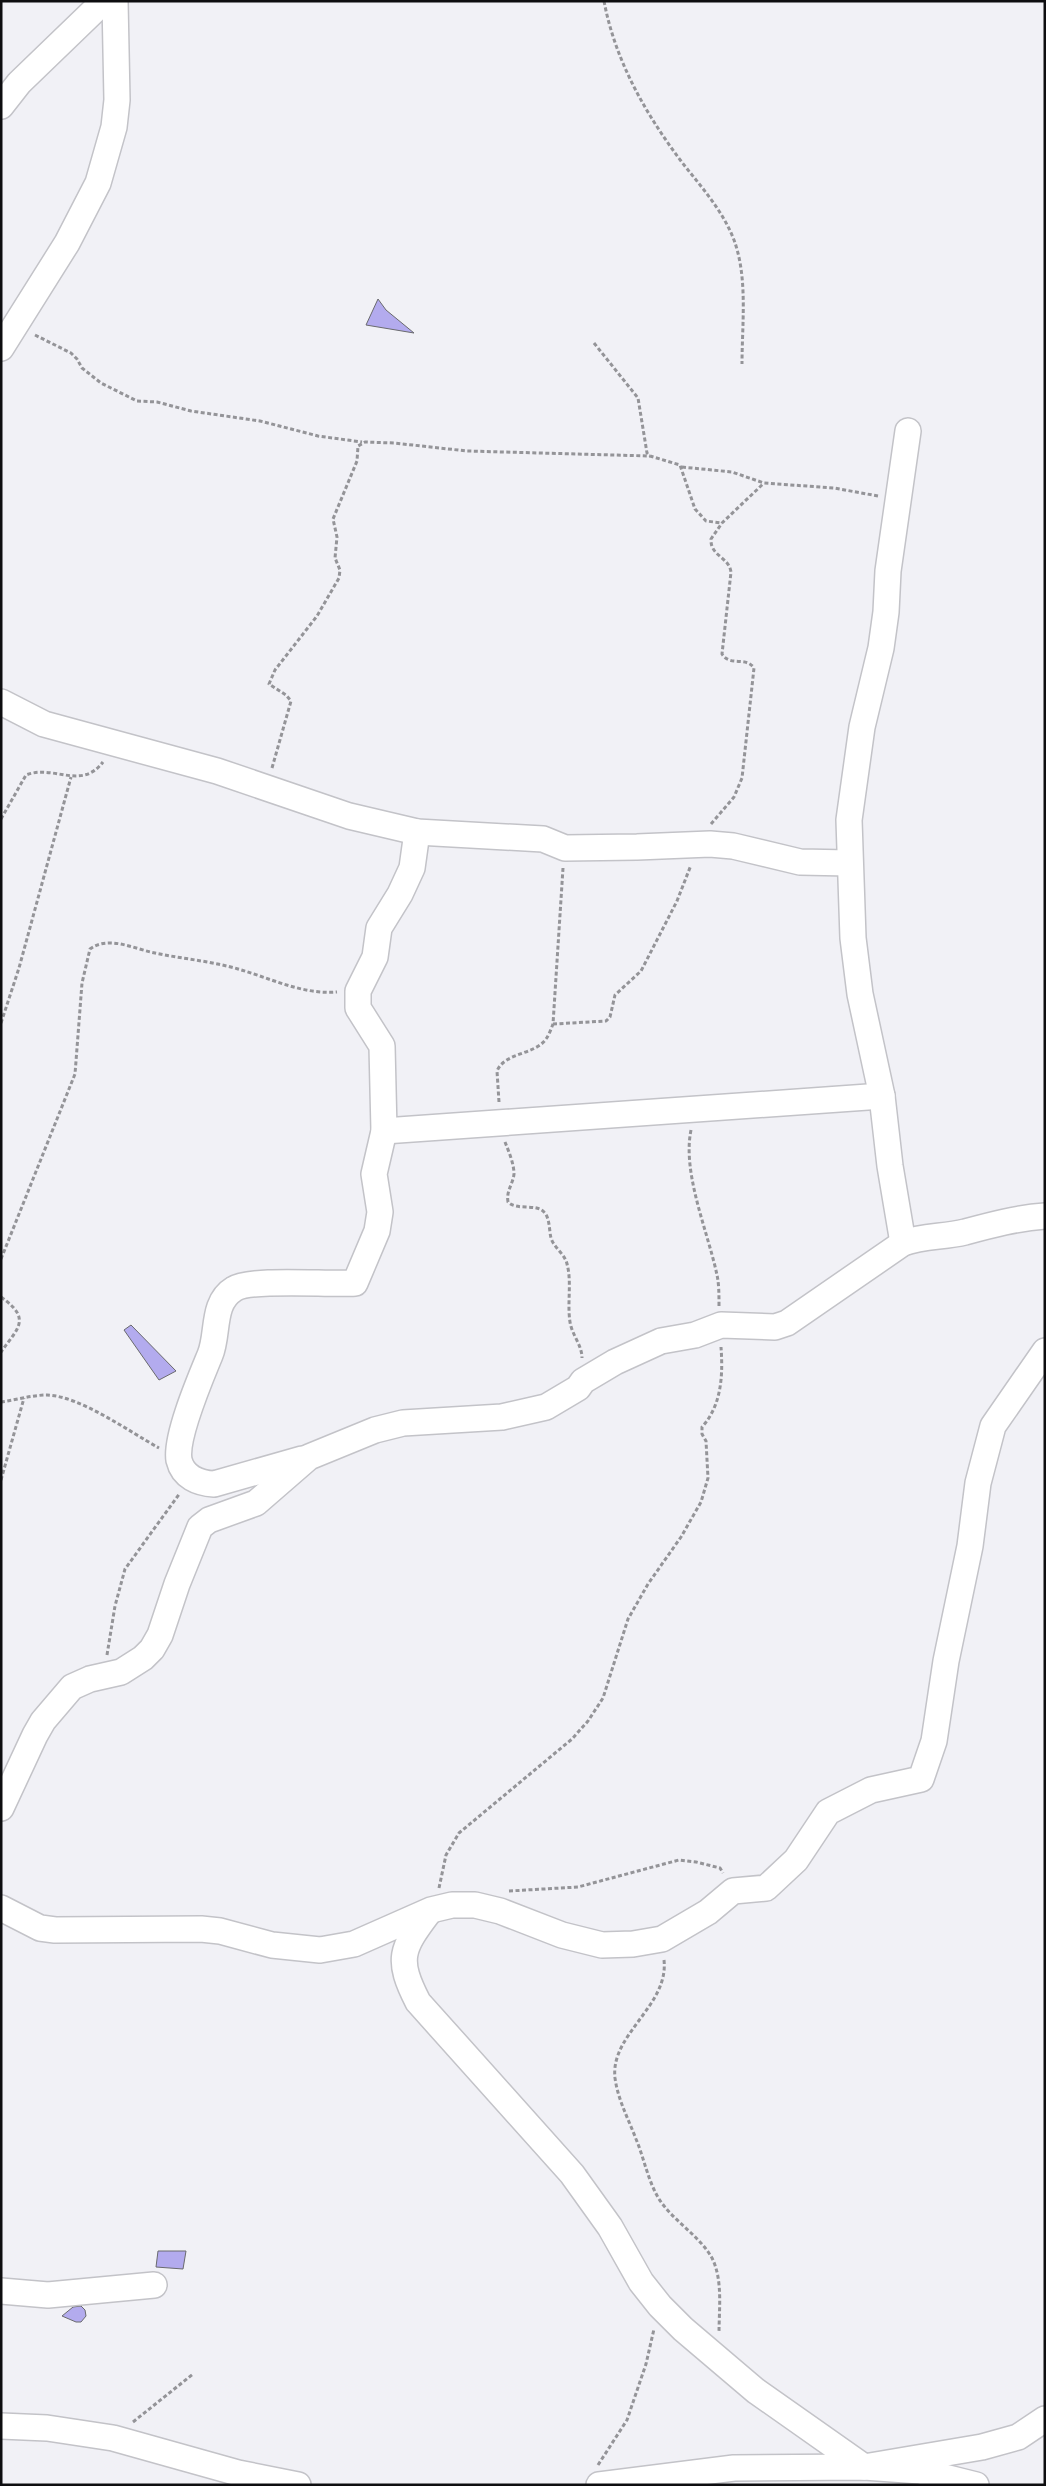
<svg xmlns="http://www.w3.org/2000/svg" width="1046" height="2486" viewBox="0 0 1046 2486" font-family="'Titillium Web',sans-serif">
  <rect width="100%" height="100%" fill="#f1f1f6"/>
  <g fill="#b3abee" stroke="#6a6a6e">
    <path d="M378,299l8,11 28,23 -48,-8z"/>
    <path d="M131,1325l45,46 -17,9 -35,-50z"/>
    <path d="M158,2251h28l-3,18 -27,-2z"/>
    <path d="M81,2306l4,4 1,6 -5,6h-5l-14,-6 11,-9z"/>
  </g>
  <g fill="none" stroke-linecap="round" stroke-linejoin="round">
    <defs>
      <g id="minor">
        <path d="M1,106l18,-23 85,-82"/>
        <path d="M1,348l66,-105 31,-60 16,-56 3,-27 -2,-99"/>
        <path d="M1,702l43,22 173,47 132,45 68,16 126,7 22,9 72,-1 73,-3 23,2 67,16 49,1"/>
        <path d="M384,1131l498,-35"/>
        <path d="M903,1243l-13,-77 -8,-70 -22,-102 -7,-56 -4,-118 13,-93 19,-79 5,-36 2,-41 20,-140"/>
        <path d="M302,1459l-88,25c-16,-1 -31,-7 -35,-24 -4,-23 22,-83 31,-105 9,-21 1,-52 24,-66 17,-11 96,-4 121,-6l22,-52 3,-19 -6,-38 10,-43 -2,-85 -24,-38v-17l17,-34 4,-29 21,-34 12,-26 5,-36"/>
        <path d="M1,1808l34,-73 8,-14 29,-34 18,-8 31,-7 22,-14 9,-9 8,-14 17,-51 23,-57 9,-7 47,-17 53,-46 66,-27 28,-7 99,-6 44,-10 32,-19 5,-7 32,-19 46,-21 34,-6 26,-10 54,2 12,-4 116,-80c20,-7 41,-6 62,-11 26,-7 52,-14 80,-16"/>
        <path d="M1,1908l39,20 15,2 146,-1 19,2 52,14 48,5 34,-6 77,-34 21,-5h23l25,6 62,24 40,10 31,-1 29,-5 46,-27 25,-21 33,-3 30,-28 32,-48 43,-22 50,-11 13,-38 12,-80 24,-115 8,-63 15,-57 52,-75"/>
        <path d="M429,1912c-28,37 -33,47 -11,90l154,172 38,53 31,55 19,24 23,23 73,62 108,76 118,-20 36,-10 27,-18"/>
        <path d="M1,2291l47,4 106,-10"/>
        <path d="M1,2426l46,2 66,10 125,35 60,12"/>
        <path d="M599,2485l135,-17 130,-1 56,4 56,14"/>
      </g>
    </defs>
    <use href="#minor" stroke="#c3c3c8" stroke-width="28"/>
    <g stroke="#949498" stroke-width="3" stroke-dasharray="4 2.5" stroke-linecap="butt">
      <path d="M604,1c11,59 41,112 77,160 20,26 41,48 53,79 14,38 8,84 8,124"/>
      <path d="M35,335l36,18 6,6 5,9 19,15 36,18 20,1 34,9 69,10 58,15 44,6"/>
      <path d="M594,343l44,55 9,55 3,3 30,9 15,44 11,12 16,2"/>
      <path d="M682,467l50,5 32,11 70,5 44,8"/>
      <path d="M272,768l19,-67 -5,-6 -17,-11 6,-14 42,-54 22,-38 1,-8 -5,-12 2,-21 -4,-18 24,-58 1,-15 7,-4 29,1 73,8 183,5"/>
      <path d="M1,819l25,-44c28,-11 55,16 77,-13"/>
      <path d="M711,824l23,-27 8,-19 12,-110c-8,-12 -24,-1 -32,-14l9,-82c-2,-15 -21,-16 -20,-33l11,-16 42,-40"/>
      <path d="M1,1023l18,-55 52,-191"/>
      <path d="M553,1024l53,-3 4,-4 5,-22 26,-24 36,-70 14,-36"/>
      <path d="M499,1102l-2,-31c8,-19 38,-16 49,-32 3,-4 5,-10 7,-15l10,-156"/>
      <path d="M691,1130c-9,43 17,102 26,145 2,9 2,20 2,31"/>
      <path d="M505,1142c4,10 9,22 9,32 -1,10 -8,17 -6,28 9,9 27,1 36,10 6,6 5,18 7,26 3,10 14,16 16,26 5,18 0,39 3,58 2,13 12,23 12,36"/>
      <path d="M1,1259l74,-185 7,-91 8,-34c19,-14 44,0 65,4 28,6 56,8 83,16 32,9 65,26 99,23"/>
      <path d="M1,1297c31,22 17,31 0,55"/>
      <path d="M1,1402c15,-2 31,-7 46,-7 33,1 83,37 112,53"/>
      <path d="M1,1480l23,-82"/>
      <path d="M107,1655l8,-49 10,-37 55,-76"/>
      <path d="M439,1888l7,-33 13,-22 113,-94 16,-18 15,-23 25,-79 20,-35 33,-47 20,-35 7,-24 -2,-37 -4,-7v-7c20,-22 21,-53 19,-80"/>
      <path d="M509,1891l69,-4 101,-27 17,2 24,6 3,5"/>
      <path d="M664,1960c5,46 -54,74 -49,118 3,22 13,40 21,61 8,19 12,42 23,60 14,22 40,36 53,59 11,22 7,51 7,75"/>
      <path d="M133,2422l60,-48"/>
      <path d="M598,2465l29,-45 19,-56 8,-35"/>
    </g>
    <use href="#minor" stroke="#fff" stroke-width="25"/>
  </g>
  <rect width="1046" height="2486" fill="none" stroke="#0e0e10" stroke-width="5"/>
</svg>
